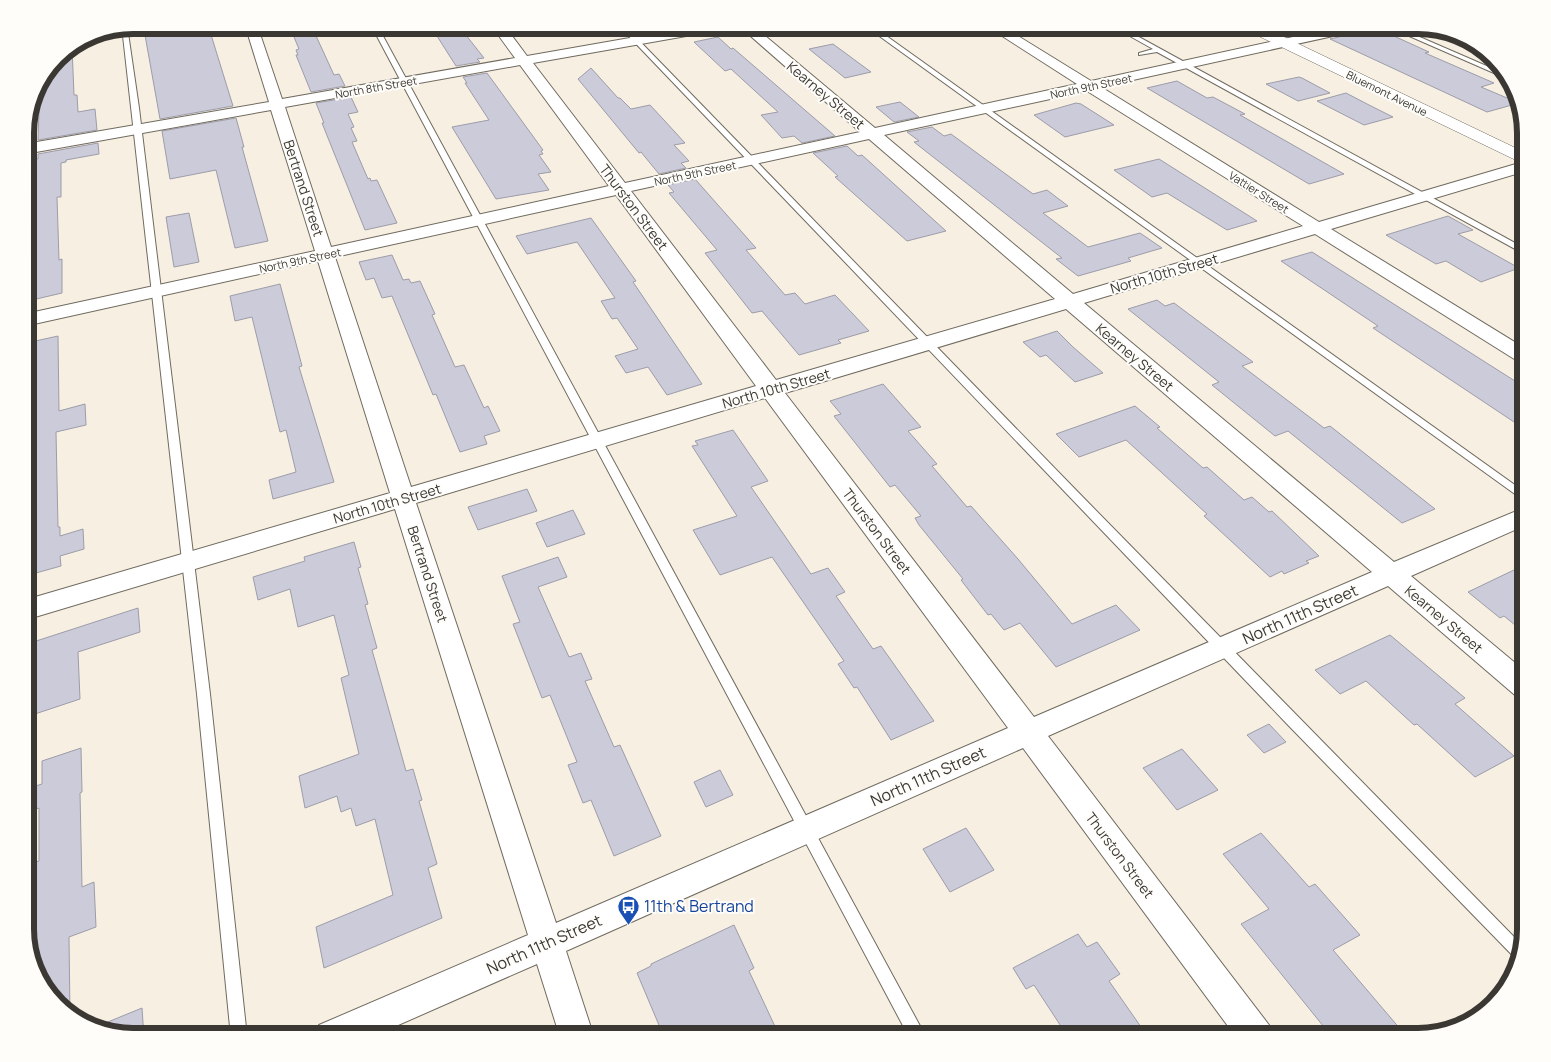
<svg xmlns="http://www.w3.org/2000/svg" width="1551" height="1062" viewBox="0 0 1551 1062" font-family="Manrope,sans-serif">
  <rect width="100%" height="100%" fill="#f6efe2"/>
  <g fill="#cccbd9" stroke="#9d9ca9">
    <path d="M184,25h24l25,81 -73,13 -15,-84 40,-6z"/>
    <path d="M289,25h22l23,50 5,-1 6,12 -34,6 -15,-37h2l-2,-5 3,-1z"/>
    <path d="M430,25h28l26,33 -7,1 3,3 -24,4z"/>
    <path d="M1373,25h9l3,7 44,20 -4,1 69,30 -13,4 38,16 -32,9 -157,-73 35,-8z"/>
    <path d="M718,37l13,12 2,-1 102,88 -33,7 -8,-7 -12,2 -21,-23 17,-3 -47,-43 -6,2 -31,-29z"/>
    <path d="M833,44l38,28 -26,6 -36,-29z"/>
    <path d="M72,47l2,48h3l1,17 17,-3 2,21 -59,10 2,-58 17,-26z"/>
    <path d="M591,68l27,30h2l11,11 19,-4 13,14 22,24 -11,2 15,16 -8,2 5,5 -27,6 -18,-22 -2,1 -61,-74z"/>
    <path d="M487,73l56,77 -2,1 2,3 -4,1 12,17 -13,2 11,16 -53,9 -44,-72 37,-7 -24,-37h2l-4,-6z"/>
    <path d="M1299,77l3,1 28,15 -32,8 -32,-17z"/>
    <path d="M1177,81l30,17 6,-1 32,17 -5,1 104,59 -35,10 -162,-96z"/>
    <path d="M1346,93l23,12 24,12 -29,8 -47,-24z"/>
    <path d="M351,97l7,15 -10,2 6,13 -3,1 6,13 -5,1 16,37 2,-1 1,3 6,-1 20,43 -32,7 -43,-107h2l-8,-20z"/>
    <path d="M900,102l19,15 -25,5 -18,-15z"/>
    <path d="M1076,103l5,1 33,21 -49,12 -31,-22z"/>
    <path d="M236,118l8,29h-2l26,94 -33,7 -19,-78 -46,9 -8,-48z"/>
    <path d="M932,127l12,9 7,-2 82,60 14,-4 21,16 -25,7 45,34 52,-14 22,15 -34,10 3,3 -53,15 -22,-17 6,-1 -148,-116 5,-1 -12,-9z"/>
    <path d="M98,143l1,11 -33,6v2l-5,1v34h-4l2,63 3,-1v34l-30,7 4,-141h2v-5z"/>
    <path d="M847,146l11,10 4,-1 84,76 -39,10 -72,-64 3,-1 -25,-23z"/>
    <path d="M1159,159l98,62 -30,9 -60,-37 -15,4 -38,-27z"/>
    <path d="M695,179l61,69 -10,2 39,45 10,-2 10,11 30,-9 34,36 -31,9 3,3 -42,12 -37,-44 -10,2 -47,-60 12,-3 -48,-57 5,-1 -6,-7z"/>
    <path d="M189,213l10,49 -25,5 -8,-50z"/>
    <path d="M1448,216l25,14 -15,4 61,34 -38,14 -35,-21 -10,3 -50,-29z"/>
    <path d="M591,218l45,63 -3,1 69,102 -35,11 -19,-28 -22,6 -11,-17 23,-7 -21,-31 -5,1 -11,-18 14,-3 -38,-56 -50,12 -11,-18z"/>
    <path d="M1312,252l214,136v42l-153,-102 5,-2 -97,-65z"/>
    <path d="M392,255l11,25 6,-1 2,4 9,-2 15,33 -3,1 23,52 9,-2 20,43 4,-2 12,25 -16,5 3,8 -27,8 -24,-58 -3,1 -41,-99 -10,2 -8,-20 -8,2 -7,-18z"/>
    <path d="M280,284l22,82 -3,1 35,115 -61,17 -4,-19 27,-8 -10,-42 -6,2 -28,-115 -17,4 -5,-25z"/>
    <path d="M1157,300l8,6 9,-3 79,59 -11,4 82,62 6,-2 105,83 -33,14 -114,-92 -13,5 -63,-51 7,-3 -91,-73z"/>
    <path d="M1057,331l16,16 30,26 -28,9 -29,-27 -6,2 -17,-15z"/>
    <path d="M58,336l1,75 26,-7 1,21 -30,7 2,95h2v9l23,-7 1,20 -24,7 1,10 -36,10v-39l3,-1 4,-127 -6,2v-21h3l2,-48z"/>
    <path d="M883,384l38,43 -13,4 29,33 -5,2 35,41 4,-1 47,53 54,65 44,-19 24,25 -84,37 -36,-44 -16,7 -13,-16 -3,1 -27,-35 2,-1 -44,-54 -4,-7 6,-2 -26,-31 -5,2 -56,-71 7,-2 -11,-13z"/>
    <path d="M1135,406l25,21 -3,1 46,40 4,-1 37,33 8,-3 17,15 3,-1 47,45 -13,5 3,2 -25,11 -2,-3 -12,6 -66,-61 3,-2 -81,-74 -47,17 -23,-23z"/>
    <path d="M733,430l35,51 -17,6 60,87 17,-6 17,24 -9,4 37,53 8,-3 53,75 -43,19 -34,-53 -3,1 -16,-24 6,-3 -72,-104 -52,18 -27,-45 44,-14 -45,-70 6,-1 -3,-4z"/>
    <path d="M527,489l10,22 -59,19 -10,-23z"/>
    <path d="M573,510l12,24 -38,13 -11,-24z"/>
    <path d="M354,542l7,25 -3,1 10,36 -3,1 12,43 -5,2 34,121 7,-2 9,31 -3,1 18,63 -9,4 14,50 -118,50 -8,-41 77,-32 -18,-76 -19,7 -5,-18 -10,4 -4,-16 -32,12 -6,-32 60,-22 -18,-76 8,-3 -15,-60 -36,12 -8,-38 -32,11 -5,-23 52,-16 -1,-4z"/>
    <path d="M558,557l9,20 -29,10 31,70 12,-4 11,26 -7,2 29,66 6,-2 41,91 -47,20 -23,-56 -8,3 -15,-38 9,-3 -27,-67 -8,3 -29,-74 7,-2 -18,-46z"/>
    <path d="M1516,569l10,8v57l-22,-18 -4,2 -32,-26z"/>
    <path d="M138,608l2,24 -62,20 2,47 -48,16v-48l-3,1 1,-25z"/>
    <path d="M1390,635l75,63 -10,6 59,52 -39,21 -58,-53 -3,1 -48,-44 -26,13 -25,-24z"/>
    <path d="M1269,724l17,18 -22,11 -17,-18z"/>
    <path d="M81,748l1,44 -2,1 2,94 12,-5 2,45 -27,10 1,79 -31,-33 -14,-47v-70l14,-5v-53l-13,4v-23l16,-5v-23z"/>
    <path d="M1182,749l36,41 -41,20 -34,-42z"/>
    <path d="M720,770l13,25 -27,12 -12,-25z"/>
    <path d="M966,828l28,42 -44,22 -27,-43z"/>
    <path d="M1261,833l48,54 6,-3 45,51 -27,15 74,87h-75l-91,-113 28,-15 -46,-55z"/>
    <path d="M734,925l20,43 -5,3 31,66h-116l-27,-64 14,-7v-2z"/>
    <path d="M1078,934l9,13 10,-5 23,32 -11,7 39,56h-80l-34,-52 -8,4 -13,-21z"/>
    <path d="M142,1008l2,29h-11l-35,-11z"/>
  </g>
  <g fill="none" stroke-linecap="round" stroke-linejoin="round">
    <defs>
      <g id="lane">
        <path d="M371,25h6l549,1012h-17z"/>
        <path d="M618,25h6l449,462 448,457 -4,16 -228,-234z"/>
        <path d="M864,25h7l655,468v9z"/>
        <path d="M1110,25h7l409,224v6l-369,-203 -18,3v-2l14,-4z"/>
        <path d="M1384,25h8l113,49 5,6z"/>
        <path d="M127,26l12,82 71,586 37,343h-16l-34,-343 -75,-667z"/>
      </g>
      <path id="street" d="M245,25h12l25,74 233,-41 -24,-33h13l23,31 177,-31h28l-6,4 -193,34 92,120 235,-51 -122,-107h14l123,103 202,-44 -92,-59h15l91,56 257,-56h23l-6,4 -264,58 218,135 207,-61v10l-195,58 195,120v15l-7,-2 -204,-128 -231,69 310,259 132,-55v18l-115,51 115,96v27l-10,-3 -128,-110 -340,150 221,289 5,12h-38l-213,-289 -457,203 28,86h-34l-23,-73 -166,73h-57l5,-12 209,-90 -133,-426 -370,111v-20l365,-107 -72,-232 -293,65v-12l290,-63 -44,-141 -246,44v-10l244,-42zM520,65l89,121 -278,61 -46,-140zM1087,91l216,135 -230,68 -189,-159zM869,139l186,160 -279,81 -145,-189zM616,195l140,191 -345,101 -76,-230zM1066,309l306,263 -338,145 -249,-324zM765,398l243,330 -452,195 -140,-420z"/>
      <path id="secondary" d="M1240,25h19l267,128v12l-284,-137z"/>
    </defs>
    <use href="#lane" stroke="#706a5f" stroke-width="2"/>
    <use href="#street" stroke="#706a5f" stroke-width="2"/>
    <use href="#secondary" stroke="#706a5f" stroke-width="1"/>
    <use href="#lane" fill="#fff" fill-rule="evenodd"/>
    <use href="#street" fill="#fff" fill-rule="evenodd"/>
    <use href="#secondary" fill="#fff" fill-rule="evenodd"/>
  </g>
  <defs>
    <symbol id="bus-pin" viewBox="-11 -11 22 30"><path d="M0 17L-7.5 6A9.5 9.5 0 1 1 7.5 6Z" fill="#1a4fb4" stroke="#fefdfa"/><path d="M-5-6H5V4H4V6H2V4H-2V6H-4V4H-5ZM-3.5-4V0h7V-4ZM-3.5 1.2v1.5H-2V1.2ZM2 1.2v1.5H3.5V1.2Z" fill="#fff"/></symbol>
  </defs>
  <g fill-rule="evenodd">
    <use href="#bus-pin" x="616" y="894" width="25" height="34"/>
  </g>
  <g text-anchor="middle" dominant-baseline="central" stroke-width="4" stroke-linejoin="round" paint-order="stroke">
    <g font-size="11" fill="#3b3833" stroke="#fefdfa">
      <text transform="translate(1091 86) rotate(-12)">North 9th Street</text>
      <text transform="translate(376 87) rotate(-10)">North 8th Street</text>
      <text transform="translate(1387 93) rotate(26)">Bluemont Avenue</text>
      <text transform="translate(695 173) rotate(-12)">North 9th Street</text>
      <text transform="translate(1259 192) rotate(32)">Vattier Street</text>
      <text transform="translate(300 260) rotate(-12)">North 9th Street</text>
    </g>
    <g font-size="14" fill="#3b3833" stroke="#fefdfa">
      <text transform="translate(826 95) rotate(40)">Kearney Street</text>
      <text transform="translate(304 188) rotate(72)">Bertrand Street</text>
      <text transform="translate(634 207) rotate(53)">Thurston Street</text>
      <text transform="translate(1164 273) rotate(-16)">North 10th Street</text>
      <text transform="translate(1135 357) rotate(40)">Kearney Street</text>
      <text transform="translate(776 388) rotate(-16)">North 10th Street</text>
      <text transform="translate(387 503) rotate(-16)">North 10th Street</text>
      <text transform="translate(877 531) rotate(53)">Thurston Street</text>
      <text transform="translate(428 574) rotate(72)">Bertrand Street</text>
      <text transform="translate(1444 619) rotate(40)">Kearney Street</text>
      <text transform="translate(1120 855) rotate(53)">Thurston Street</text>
    </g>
    <g font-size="16" fill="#3b3833" stroke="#fefdfa">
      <text transform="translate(1300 614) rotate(-24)">North 11th Street</text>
      <text transform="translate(928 776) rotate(-24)">North 11th Street</text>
      <text transform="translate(544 944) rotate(-24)">North 11th Street</text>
    </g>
    <g font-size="16" fill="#164399" stroke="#fefdfa" text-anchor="start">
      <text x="644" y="906">11th &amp; Bertrand</text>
    </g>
  </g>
  <path d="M0 0H1551V1062H0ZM133 34H1418A99 99 0 0 1 1517 133V929A99 99 0 0 1 1418 1028H133A99 99 0 0 1 34 929V133A99 99 0 0 1 133 34Z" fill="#fefdfa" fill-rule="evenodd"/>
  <path fill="none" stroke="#3b3833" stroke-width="6" d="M133 34H1418A99 99 0 0 1 1517 133V929A99 99 0 0 1 1418 1028H133A99 99 0 0 1 34 929V133A99 99 0 0 1 133 34Z"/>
</svg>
